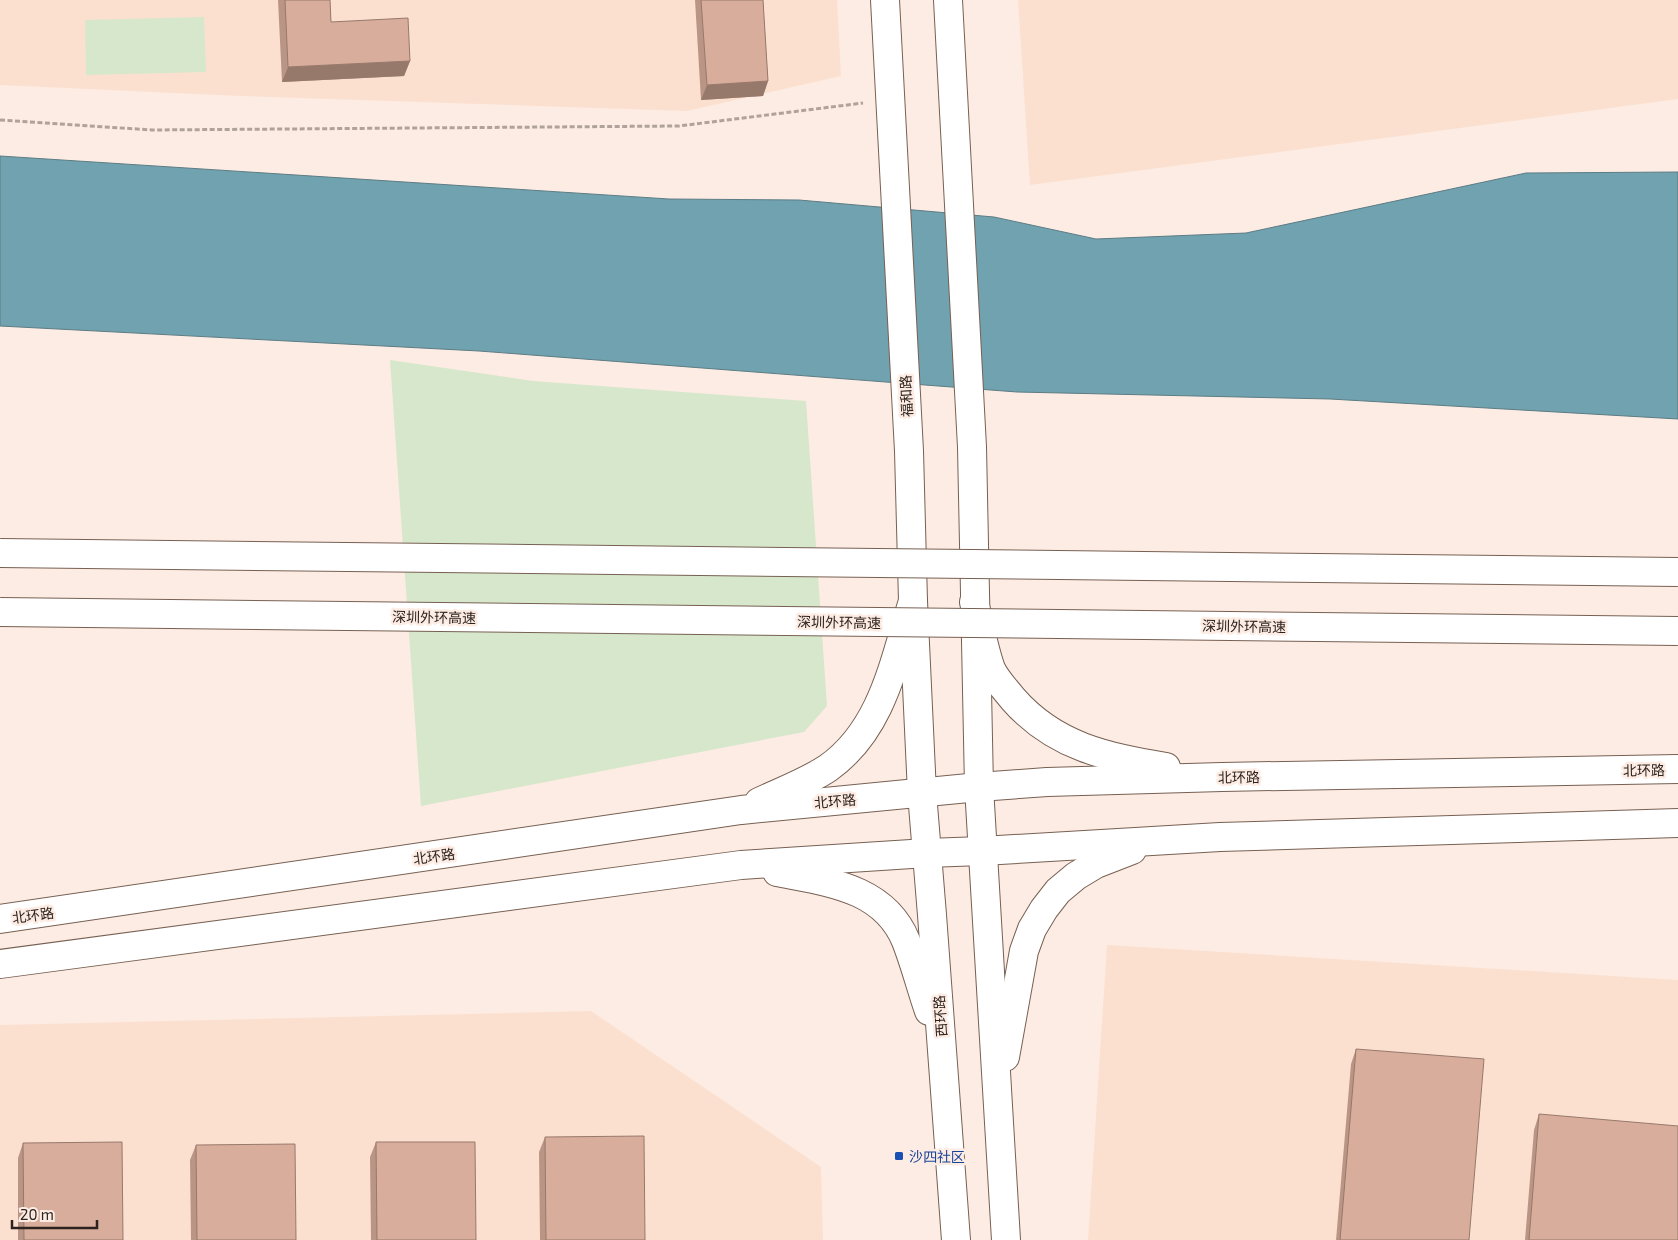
<svg xmlns="http://www.w3.org/2000/svg" width="1678" height="1240" viewBox="0 0 1678 1240" font-family="'Exo 2','Noto Sans SC',sans-serif">
  <rect width="100%" height="100%" fill="#fdece3"/>
  <g fill="#fbe0d0">
    <path d="M0,0h837l4,76 -154,35 -447,-15 -240,-11z"/>
    <path d="M1018,0h660v99l-648,86z"/>
    <path d="M1107,945l571,35v260h-590z"/>
    <path d="M591,1011l230,156 2,73h-823v-215z"/>
  </g>
  <g fill="#d7e7cb">
    <path d="M204,17l2,55 -120,3 -1,-55z"/>
    <path d="M390,360l143,21 273,20 21,305 -23,26 -383,74z"/>
  </g>
  <path fill="#70a2b0" stroke="#5c7c84" d="M0,156l669,43 130,1 195,17 102,22 150,-6 280,-60 152,-1v247l-348,-20 -313,-7 -538,-41 -479,-25z"/>
  <g fill="none" stroke-linecap="round" stroke-linejoin="round">
    <defs>
      <g id="secondary">
        <path d="M885,0l24,451 4,150 9,192"/>
        <path d="M948,0l24,447 7,340"/>
      </g>
      <g id="primary">
        <path d="M974,602c5,20 10,48 17,67 5,11 15,21 22,30 42,48 94,58 153,68"/>
        <path d="M979,787l27,453"/>
        <path d="M922,793l10,122 24,325"/>
        <path d="M759,802c23,-11 48,-20 69,-34 55,-39 66,-107 85,-167"/>
        <path d="M777,872c50,10 107,15 129,69 9,23 15,47 23,70"/>
        <path d="M0,919l741,-109 238,-23 68,-5 175,-5 456,-8"/>
        <path d="M0,964l741,-99 186,-12 55,-2 238,-14 458,-14"/>
        <path d="M1005,1057l19,-106 8,-22 12,-20 14,-18 18,-15 20,-12 36,-14"/>
      </g>
    </defs>
    <use href="#secondary" stroke="#776053" stroke-width="30"/>
    <use href="#primary" stroke="#776053" stroke-width="30"/>
    <path stroke="#b0a29a" stroke-width="3" stroke-dasharray="5 2.5" stroke-linecap="butt" d="M0,120l152,10 527,-4 184,-23"/>
    <use href="#secondary" stroke="#fff" stroke-width="28"/>
    <use href="#primary" stroke="#fff" stroke-width="28"/>
    <defs>
      <g id="motorway-bridge">
        <path d="M0,553l1678,19"/>
        <path d="M0,612l1678,19"/>
      </g>
    </defs>
    <use href="#motorway-bridge" stroke="#776053" stroke-width="30" stroke-linecap="butt"/>
    <use href="#motorway-bridge" stroke="#fff" stroke-width="28"/>
  </g>
  <g fill="#ba9585">
    <path d="M278,0h52l1,22 79,39 -6,15 -122,6z"/>
    <path d="M695,0h68l5,81 -5,15 -62,4z"/>
    <path d="M1356,1049l113,191h-133l15,-176z"/>
    <path d="M1539,1114l139,126h-153l9,-110z"/>
    <path d="M545,1137l100,103h-105l-1,-88z"/>
    <path d="M376,1142l100,98h-105l-1,-83z"/>
    <path d="M23,1143l100,97h-105v-82z"/>
    <path d="M196,1145l100,95h-105l-1,-80z"/>
  </g>
  <g fill="#97796c">
    <path d="M410,61l-6,15 -122,6 6,-15z"/>
    <path d="M768,81l-5,15 -62,4 6,-15z"/>
  </g>
  <g fill="#d8ad9b" stroke="#97796c">
    <path d="M285,0h45l1,22 77,-4 2,43 -122,6z"/>
    <path d="M701,0h62l5,81 -61,4z"/>
    <path d="M1356,1049l128,10 -15,181h-129z"/>
    <path d="M1539,1114l139,12v114h-149z"/>
    <path d="M644,1136l1,104h-99l-1,-103z"/>
    <path d="M122,1142l1,98h-99l-1,-97z"/>
    <path d="M376,1142h99l1,98h-99z"/>
    <path d="M295,1144l1,96h-99l-1,-95z"/>
  </g>
  <rect fill="#1a4fb4" stroke="#fdece3" stroke-width="2" x="894" y="1151" width="10" height="10" rx="2.5"/>
  <g text-anchor="middle" dominant-baseline="central" stroke-width="5" stroke-linejoin="round" paint-order="stroke">
    <g font-size="14" fill="#2d231e" stroke="#fdece3">
      <text transform="translate(906 396) rotate(-93)">福和路</text>
      <text transform="translate(434 617) rotate(1)">深圳外环高速</text>
      <text transform="translate(839 622) rotate(1)">深圳外环高速</text>
      <text transform="translate(1244 626) rotate(1)">深圳外环高速</text>
      <text transform="translate(1644 770) rotate(-1)">北环路</text>
      <text transform="translate(1239 777) rotate(-1)">北环路</text>
      <text transform="translate(835 801) rotate(-5)">北环路</text>
      <text transform="translate(434 856) rotate(-8)">北环路</text>
      <text transform="translate(33 915) rotate(-8)">北环路</text>
      <text transform="translate(940 1016) rotate(-94)">西环路</text>
    </g>
    <g font-size="14" fill="#164399" stroke="#fdece3" text-anchor="start">
      <text x="909" y="1156">沙四社区</text>
    </g>
  </g>
  <path d="M12 1220v8h85v-8" fill="none" stroke="#2d231e" stroke-width="2.5"/>
  <text x="20" y="1220" font-size="15" fill="#2d231e" stroke="#fdece3" stroke-width="4" paint-order="stroke">20 m</text>
</svg>
